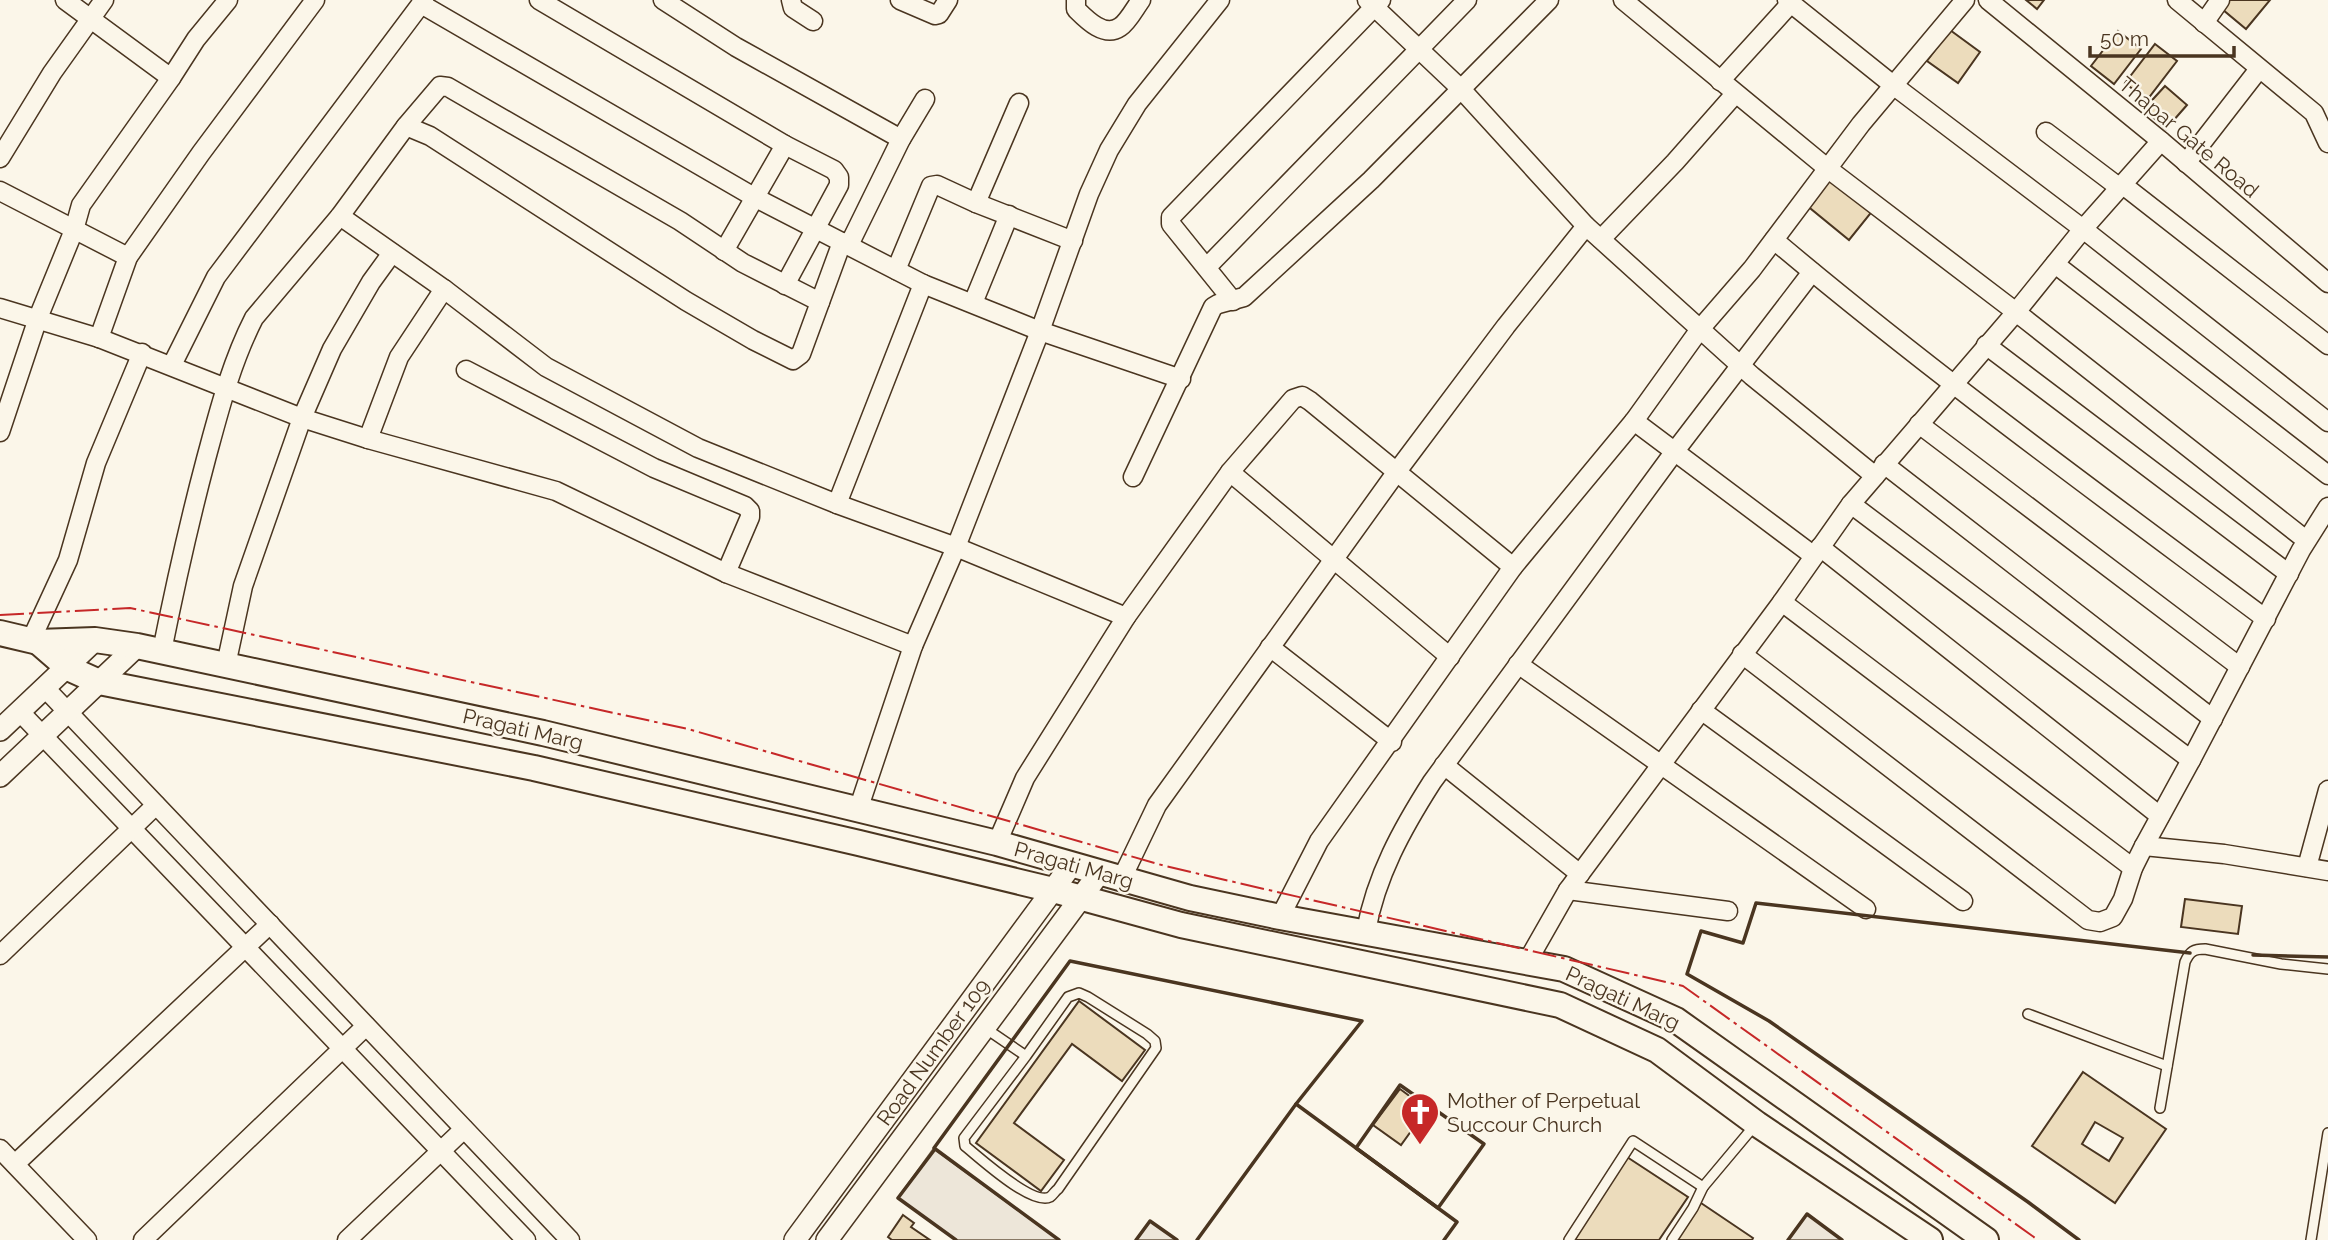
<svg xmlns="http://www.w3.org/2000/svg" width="2328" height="1240" viewBox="0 0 2328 1240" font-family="Raleway,sans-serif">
  <rect width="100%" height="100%" fill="#fbf6e9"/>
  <g fill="#ede6d9" stroke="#887966" stroke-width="2">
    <path d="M934,1148v1l125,91h-103l-58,-42z"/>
    <path d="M1807,1214l35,26h-54z"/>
    <path d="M1150,1221l27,19h-41z"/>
  </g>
  <g fill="#ecdcbc" stroke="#4a3520" stroke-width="2" fill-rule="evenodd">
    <path d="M2026,0h18l-7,9z"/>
    <path d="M2229,0h41l-24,29 -24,-20z"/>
    <path d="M1950,30l30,22 -22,31 -31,-22z"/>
    <path d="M2118,31l23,18 -27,35 -23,-18z"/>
    <path d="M2155,44l22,17 -30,39 -22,-17z"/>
    <path d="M2165,86l22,19 -21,24 -22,-20z"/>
    <path d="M1831,173l43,36 -25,31 -44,-36z"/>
    <path d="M2185,899l57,7 -4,28 -57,-7z"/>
    <path d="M1079,1001l66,49 -23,31 -50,-37 -58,79 50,37 -23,31 -65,-48z"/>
    <path d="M2083,1072l83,57 -51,74 -83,-57zM2095,1122l28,16 -14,23 -27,-17z"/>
    <path d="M1400,1089l27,20 -26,36 -28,-20z"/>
    <path d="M1627,1157l61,40 -29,43h-86z"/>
    <path d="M1701,1203l52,35 -1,2h-75z"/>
    <path d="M903,1215l11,8 -3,4 19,13h-38l-4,-3z"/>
  </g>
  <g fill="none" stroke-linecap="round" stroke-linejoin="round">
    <defs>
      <g id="service">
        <path d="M2028,1014l139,52"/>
        <path d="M985,1028l41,28 42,-59 11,-4 9,4 59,37 8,7 1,7 -98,141c-3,2 -5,6 -8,8 -18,9 -70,-39 -85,-51l-1,-8 62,-82"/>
        <path d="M2160,1108l25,-146c5,-11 9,-13 20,-13l76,15 47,5"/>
        <path d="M1569,1240l64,-99 70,46 52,-62"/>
        <path d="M1672,1240l21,-32 10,-21"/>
        <path d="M2311,1240l17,-107"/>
      </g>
      <g id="minor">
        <path d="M65,0l106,78 25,-39 32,-39"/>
        <path d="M539,0l246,145 49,25 5,7v8l-54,100"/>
        <path d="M663,0l73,47 165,92"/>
        <path d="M791,0l2,8 20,13"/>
        <path d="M900,0l35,15 4,-1 9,-14"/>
        <path d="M1076,0v9c10,10 28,29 44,18 8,-5 15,-19 21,-27"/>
        <path d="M1367,0l94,89 125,137 166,150 123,100"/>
        <path d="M1623,0l204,168 189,144 290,228"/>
        <path d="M1787,0l106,85 190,144 245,193"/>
        <path d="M1988,0l173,141 167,142"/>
        <path d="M2177,0l137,113 14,30"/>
        <path d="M421,4l333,193 169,87 117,47 141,48"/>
        <path d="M2204,23l16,-23"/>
        <path d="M1720,81l71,-78"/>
        <path d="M1019,103l-43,100 97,38"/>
        <path d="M406,126l24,10 256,165 67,39 40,20 8,-6 41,-112"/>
        <path d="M2046,132l74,56"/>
        <path d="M0,158l52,-85 52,-73"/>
        <path d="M2186,163l73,-94"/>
        <path d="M2123,185l205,160"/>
        <path d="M0,191l128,66"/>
        <path d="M340,216l104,73 102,78 152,81 139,56 119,43 170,70"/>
        <path d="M1601,239l74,-77 60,-68"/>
        <path d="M1774,240c158,133 326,255 492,379"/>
        <path d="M849,245l52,-106 24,-40"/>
        <path d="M724,251l61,-106"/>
        <path d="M2055,264l273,211"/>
        <path d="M1207,267l260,-267"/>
        <path d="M896,270l35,-84 6,-1 39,18"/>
        <path d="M1233,301l-62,-77v-7l210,-217"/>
        <path d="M973,303l36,-88"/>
        <path d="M0,308l99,30 203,80 66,21 188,52 170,82 187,73"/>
        <path d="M99,338l29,-81 73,-104 114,-153"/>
        <path d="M1986,345l303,229"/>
        <path d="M172,365l44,-88 208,-277"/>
        <path d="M466,370l188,98 91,38 5,5v6l-24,56"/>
        <path d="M1634,421l180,135"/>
        <path d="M1919,424l321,243"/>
        <path d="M0,432l38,-114 36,-88 7,-25 90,-127"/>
        <path d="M368,439l31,-82 45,-68"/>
        <path d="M1884,464l329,255"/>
        <path d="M1230,472l220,185"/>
        <path d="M1133,477l80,-170 5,-3 26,-7 127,-117 178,-180"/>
        <path d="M837,504l86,-220"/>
        <path d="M1851,504l340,256"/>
        <path d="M1820,547l340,269"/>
        <path d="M1782,602l351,266"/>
        <path d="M31,640l37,-80 28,-97 46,-110"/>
        <path d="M1270,647l122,95"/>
        <path d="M162,651c13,-65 27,-128 44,-192 13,-48 25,-96 48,-141l86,-102 66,-90 34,-40 8,1 232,134 63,42 77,39"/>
        <path d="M1742,654l346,266 12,2 13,-5 10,-18 10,-31 11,-22 47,-86 110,-210 27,-43"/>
        <path d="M1518,664l348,245"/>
        <path d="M226,665l17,-79 59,-168 30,-69 39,-67 21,-29"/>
        <path d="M45,688l525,552"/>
        <path d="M1701,710l262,191"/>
        <path d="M20,712l506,528"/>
        <path d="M1444,765l136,109"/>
        <path d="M858,810l55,-164 43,-99 84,-216 49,-137 20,-44 28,-46 83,-104"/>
        <path d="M997,843l28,-65 101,-161 104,-145 63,-73 9,-3 8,5 203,166"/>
        <path d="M2144,846l80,8 104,17"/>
        <path d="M2307,867l21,-77"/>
        <path d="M1122,878l35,-73 241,-335 108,-144 80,-100"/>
        <path d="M1568,890l160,21"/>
        <path d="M1280,917l39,-76 194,-274 121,-146 66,-92 52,-60 109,-145 104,-124"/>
        <path d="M1366,931c10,-55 36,-102 66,-149l243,-331 137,-179"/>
        <path d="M0,955l156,-150"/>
        <path d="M1527,962l41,-72 214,-288 69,-98 165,-192 67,-83 78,-88"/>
        <path d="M0,1149l87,91"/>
        <path d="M15,1164l255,-240"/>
        <path d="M143,1240l223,-214"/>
        <path d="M347,1240l117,-111"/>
      </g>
      <g id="tertiary">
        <path d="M0,730l95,-90"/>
        <path d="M0,776l137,-130"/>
        <path d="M795,1240l277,-376"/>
        <path d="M827,1240l273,-368"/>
      </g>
      <g id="secondary">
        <path d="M0,633l38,9 57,-2 42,6 406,87 454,110 193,55 90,19 284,52 112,51 310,220"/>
        <path d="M38,642l30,26 31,14 435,86 325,75 194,47 128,35 379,80 97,45 100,74 173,116"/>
      </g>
    </defs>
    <use href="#service" stroke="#4a3520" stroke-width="12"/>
    <use href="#minor" stroke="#4a3520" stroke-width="21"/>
    <use href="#tertiary" stroke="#4a3520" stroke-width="24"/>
    <use href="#secondary" stroke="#4a3520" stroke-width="28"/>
    <use href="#service" stroke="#fbf6e9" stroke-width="9"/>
    <use href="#minor" stroke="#fbf6e9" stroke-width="18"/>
    <use href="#tertiary" stroke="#fbf6e9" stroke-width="21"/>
    <use href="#secondary" stroke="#fbf6e9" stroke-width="24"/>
    <g stroke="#4a3520" stroke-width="3.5">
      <path d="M2253,955l75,2"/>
      <path d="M1400,1085l84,59 -46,64 -82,-60z"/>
      <path d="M1296,1104l161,118 -13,18"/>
      <path d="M935,1149l-37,49 58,42"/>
      <path d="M1059,1240l-125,-92 136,-187 292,60 -66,83 -99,136"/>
      <path d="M1136,1240l14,-19 27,19"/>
      <path d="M1788,1240l19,-26 35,26"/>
      <path d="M2079,1240l-51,-38 -259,-181 -82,-47 14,-43 42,12 13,-40 434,50"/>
    </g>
    <path stroke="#c62828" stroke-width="2" stroke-dasharray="24 5 3.5 5" stroke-linecap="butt" d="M0,615l130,-7 558,121 477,137 518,120 355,254"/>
  </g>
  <defs>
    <symbol id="church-pin" viewBox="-11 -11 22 30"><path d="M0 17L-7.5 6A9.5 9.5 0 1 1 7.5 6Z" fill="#c62828" stroke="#fbf6e9"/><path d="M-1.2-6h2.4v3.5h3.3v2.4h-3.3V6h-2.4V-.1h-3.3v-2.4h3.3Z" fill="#fff"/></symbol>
  </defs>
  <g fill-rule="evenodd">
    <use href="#church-pin" x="1398" y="1090" width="44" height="60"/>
  </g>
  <g text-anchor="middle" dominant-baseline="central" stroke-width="5" stroke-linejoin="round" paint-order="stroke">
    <g font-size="21" fill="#4a3520" stroke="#fbf6e9">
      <text transform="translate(2189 137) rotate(40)">Thapar Gate Road</text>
      <text transform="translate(523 729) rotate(13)">Pragati Marg</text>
      <text transform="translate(1074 865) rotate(16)">Pragati Marg</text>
      <text transform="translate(1623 998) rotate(25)">Pragati Marg</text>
      <text transform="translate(933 1052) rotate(-54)">Road Number 109</text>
    </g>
    <g font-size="21" fill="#4a3520" stroke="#fbf6e9" text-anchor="start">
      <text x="1447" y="1100">Mother of Perpetual<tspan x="1447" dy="24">Succour Church</tspan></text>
    </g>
  </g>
  <path d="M2090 46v10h144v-10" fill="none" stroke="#4a3520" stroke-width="3.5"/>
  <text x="2100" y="46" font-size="21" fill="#4a3520" stroke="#fbf6e9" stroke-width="5" paint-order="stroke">50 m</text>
</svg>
